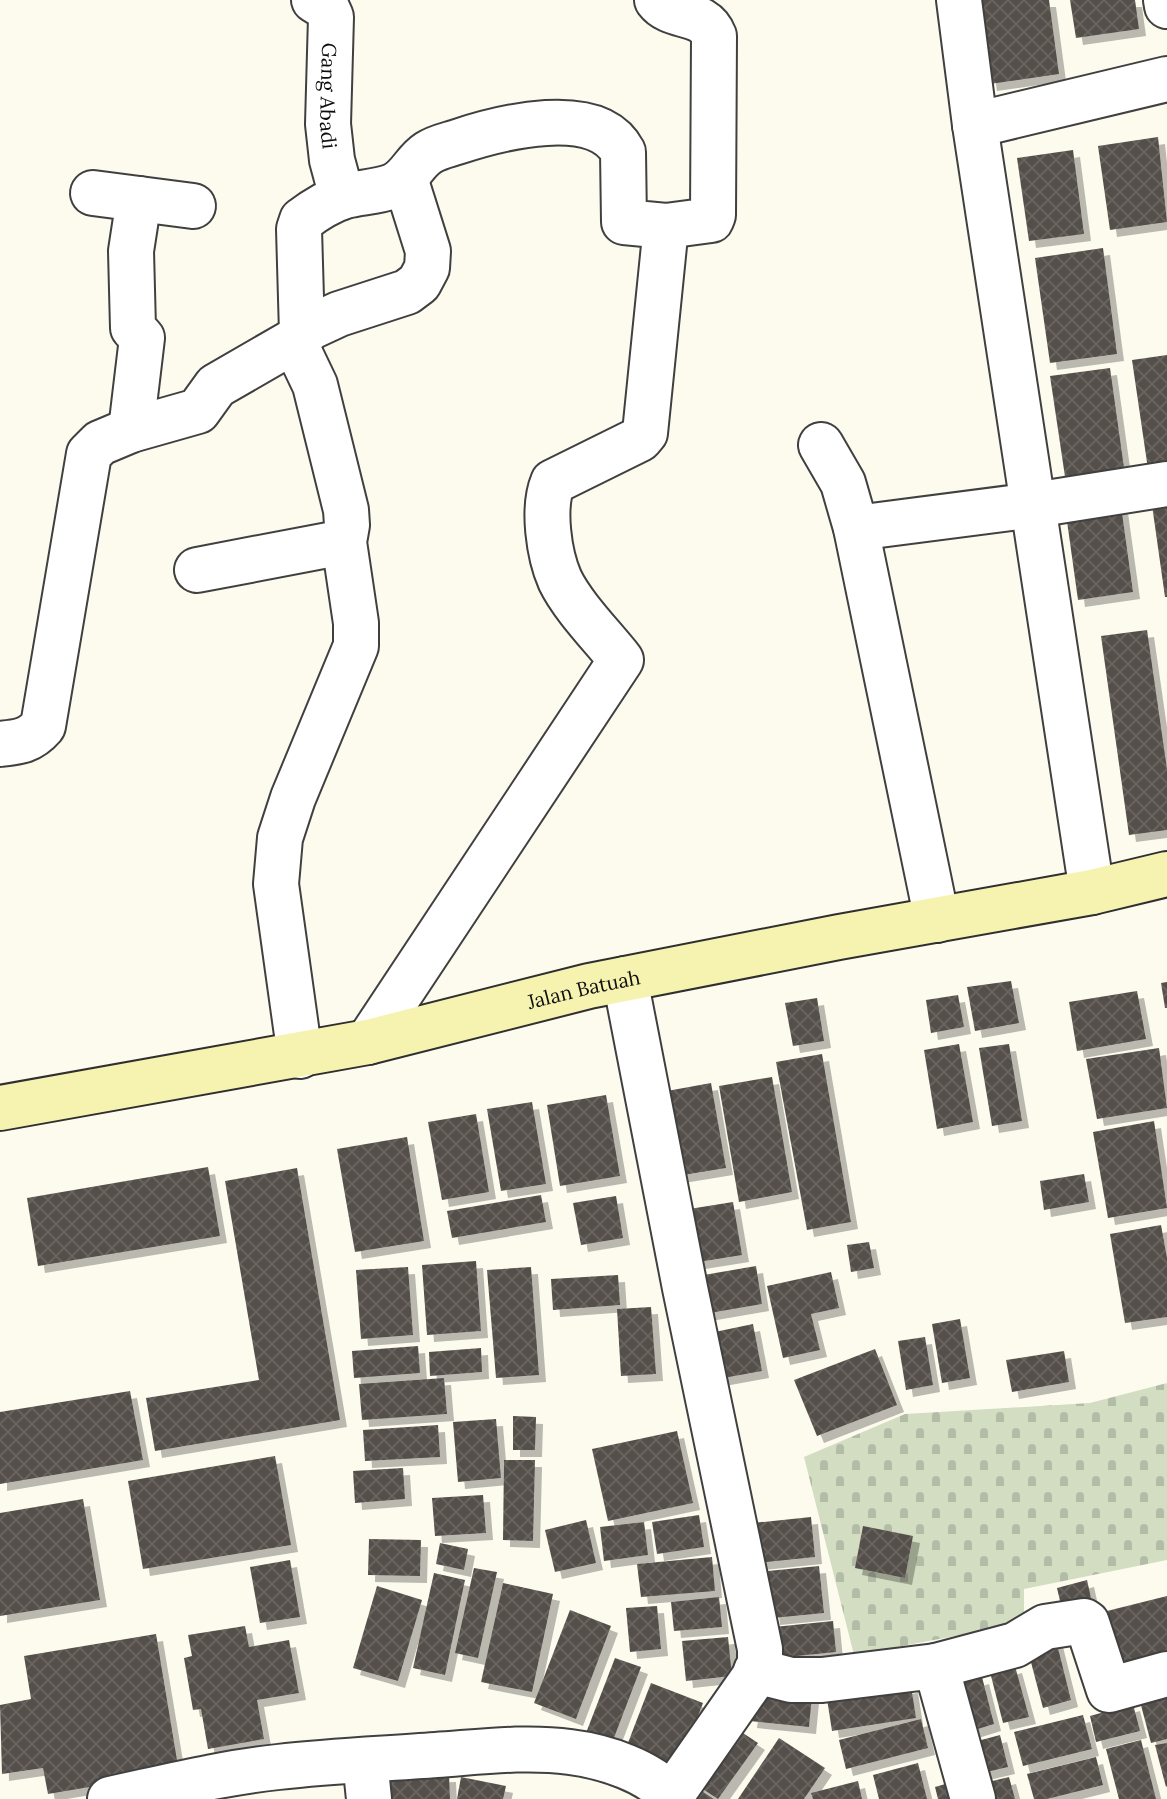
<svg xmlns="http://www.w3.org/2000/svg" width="1167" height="1799" viewBox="0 0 1167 1799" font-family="Lora,serif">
  <defs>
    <pattern id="cemetery-stones" width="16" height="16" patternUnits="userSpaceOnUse" patternTransform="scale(2)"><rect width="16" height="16" fill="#d2ddc2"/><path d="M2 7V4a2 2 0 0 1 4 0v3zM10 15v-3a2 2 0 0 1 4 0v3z" fill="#b3bca6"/></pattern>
    <pattern id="building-cross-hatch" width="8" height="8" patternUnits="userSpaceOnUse" patternTransform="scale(2)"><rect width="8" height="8" fill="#544f4a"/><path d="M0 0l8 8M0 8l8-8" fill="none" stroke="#686460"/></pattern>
    <filter id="shadow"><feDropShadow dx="7" dy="7" stdDeviation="0" flood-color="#0004"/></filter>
  </defs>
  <rect width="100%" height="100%" fill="#fdfbee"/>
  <path fill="url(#cemetery-stones)" d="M1167,1383v177l-143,29v34l-170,32 -50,-198 101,-43 185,-11z"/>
  <g fill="url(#building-cross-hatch)" filter="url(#shadow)">
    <path d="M978,0h71l10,74 -69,10z"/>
    <path d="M1070,0h65l4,29 -63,9z"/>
    <path d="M1158,137l9,85 -57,8 -12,-84z"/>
    <path d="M1073,150l11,84 -55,7 -12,-83z"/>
    <path d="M1103,248l14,106 -67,9 -15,-105z"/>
    <path d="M1167,355v119l-18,2 -17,-116z"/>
    <path d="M1110,368l16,114 -59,8 -17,-114z"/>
    <path d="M1167,496v101h-2l-14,-99z"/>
    <path d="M1121,506l12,86 -55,8 -12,-86z"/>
    <path d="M1147,630l20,139v61l-38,5 -28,-199z"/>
    <path d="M1011,981l8,42 -44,8 -8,-44z"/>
    <path d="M1167,982v26h-2l-4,-25z"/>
    <path d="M1137,991l9,48 -69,12 -8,-49z"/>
    <path d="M958,995l6,32 -33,6 -5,-33z"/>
    <path d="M817,998l7,43 -31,5 -8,-43z"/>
    <path d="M959,1044l14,78 -36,7 -13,-79z"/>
    <path d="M1009,1044l13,77 -30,5 -13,-78z"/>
    <path d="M1159,1048l8,60 -70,11 -11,-60z"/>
    <path d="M822,1054l29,168 -44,8 -31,-168z"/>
    <path d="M772,1077l20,115 -53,10 -20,-116z"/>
    <path d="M711,1083l15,85 -55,9 -15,-84z"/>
    <path d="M606,1095l14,81 -60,10 -13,-81z"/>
    <path d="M532,1102l14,82 -45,7 -14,-82z"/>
    <path d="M476,1114l13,78 -47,8 -14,-78z"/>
    <path d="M1154,1121l13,87 -59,10 -15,-86z"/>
    <path d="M407,1137l17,104 -69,11 -18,-103z"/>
    <path d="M208,1167l12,69 -182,30 -11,-68z"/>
    <path d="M297,1168l43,252 -185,31 -9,-53 113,-18 -34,-199z"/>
    <path d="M1084,1174l5,28 -45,8 -4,-29z"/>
    <path d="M541,1195l5,27 -94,16 -5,-27z"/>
    <path d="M616,1196l7,42 -42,7 -8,-42z"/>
    <path d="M733,1202l9,53 -50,8 -9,-53z"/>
    <path d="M1161,1225l6,33v59l-42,6 -15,-89z"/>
    <path d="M869,1242l5,26 -23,4 -4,-27z"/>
    <path d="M476,1261l5,70 -54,4 -5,-70z"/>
    <path d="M756,1266l6,38 -58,10 -6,-38z"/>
    <path d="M408,1267l5,68 -52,4 -5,-69z"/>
    <path d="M531,1267l8,108 -43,3 -9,-108z"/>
    <path d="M831,1272l8,36 -28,6 9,36 -37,8 -16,-72z"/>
    <path d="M618,1275l2,30 -67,5 -2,-31z"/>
    <path d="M651,1307l5,67 -35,2 -4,-67z"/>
    <path d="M960,1319l10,59 -28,5 -10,-59z"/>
    <path d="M753,1324l9,47 -44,8 -8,-46z"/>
    <path d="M925,1337l8,48 -27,5 -8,-49z"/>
    <path d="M418,1346l2,27 -66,5 -2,-27z"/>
    <path d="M481,1348l1,24 -52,4 -1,-24z"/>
    <path d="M875,1349l22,56 -80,31 -23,-56z"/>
    <path d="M1064,1351l5,31 -57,10 -6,-32z"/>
    <path d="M444,1378l3,36 -85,6 -3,-36z"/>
    <path d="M130,1391l13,69 -143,24v-72z"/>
    <path d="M513,1416l23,1 -1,33h-22z"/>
    <path d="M496,1419l5,59 -43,4 -5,-60z"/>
    <path d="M438,1425l2,32 -75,4 -2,-31z"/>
    <path d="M677,1431l16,72 -85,18 -16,-72z"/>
    <path d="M275,1456l16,89 -148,24 -15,-88z"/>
    <path d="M504,1460h31l-2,81 -30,-1z"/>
    <path d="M403,1468l2,31 -50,4 -2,-32z"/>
    <path d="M483,1495l3,38 -51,3 -3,-38z"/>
    <path d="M83,1499l17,101 -100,16v-103z"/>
    <path d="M699,1515l5,32 -47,7 -5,-32z"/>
    <path d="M811,1517l4,40 -58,6 -4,-40z"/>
    <path d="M586,1520l10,43 -41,9 -10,-42z"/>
    <path d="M644,1522l4,33 -44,6 -4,-34z"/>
    <path d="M863,1526l50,10 -8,42 -50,-10z"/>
    <path d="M369,1539l52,1 -1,36 -52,-1z"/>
    <path d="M440,1543l28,6 -4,21 -28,-6z"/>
    <path d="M712,1557l3,34 -74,6 -4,-33z"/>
    <path d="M290,1560l10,57 -40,6 -10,-56z"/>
    <path d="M819,1566l5,47 -51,5 -5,-47z"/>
    <path d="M474,1568l23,4 -19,86 -23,-5z"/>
    <path d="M434,1573l31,7 -20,95 -32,-7z"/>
    <path d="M1087,1580l6,27 -30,7 -6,-26z"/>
    <path d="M503,1583l50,11 -21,98 -51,-10z"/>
    <path d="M377,1586l45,14 -24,81 -45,-13z"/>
    <path d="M1167,1596v63l-53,14 -15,-60z"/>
    <path d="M719,1597l3,30 -48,4 -3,-29z"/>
    <path d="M657,1606l4,43 -31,3 -4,-44z"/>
    <path d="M570,1610l41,16 -35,93 -42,-16z"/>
    <path d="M833,1621l3,31 -59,6 -3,-31z"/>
    <path d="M245,1626l4,21 40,-7 10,53 -42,7 7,39 -56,10 -7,-40 -8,1 -9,-52 8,-2 -4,-21z"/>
    <path d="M156,1634l23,138 -131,22 -5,-26 -41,6 -2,-69 31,-6 -7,-43z"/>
    <path d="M728,1637l4,39 -46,5 -4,-40z"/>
    <path d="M1056,1640l15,60 -28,8 -16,-61z"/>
    <path d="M615,1658l26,9 -29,76 -26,-10z"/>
    <path d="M1015,1666l14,51 -26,6 -13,-51z"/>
    <path d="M982,1677l12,47 -29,9 -12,-47z"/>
    <path d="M651,1683l52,20 -25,65 -52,-20z"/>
    <path d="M911,1686l5,32 -84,13 -5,-32z"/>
    <path d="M1167,1687v52l-16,4 -13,-49z"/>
    <path d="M754,1690l58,6 -3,31 -59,-6z"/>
    <path d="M1133,1704l7,27 -44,11 -6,-26z"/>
    <path d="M1083,1715l9,34 -69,17 -9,-34z"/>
    <path d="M921,1719l7,29 -82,21 -7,-29z"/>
    <path d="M728,1723l30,20 -40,56 -29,-19z"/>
    <path d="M1000,1735l8,32 -30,7 -8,-31z"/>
    <path d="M779,1738l46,30 -21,31h-66z"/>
    <path d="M1141,1740l15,59h-37l-13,-50z"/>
    <path d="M1167,1743v43l-1,1 -11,-42z"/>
    <path d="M1096,1757l7,28 -56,14h-13l-7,-25z"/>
    <path d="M918,1763l9,36h-48l-6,-24z"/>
    <path d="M449,1775l1,24h-69l-1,-22z"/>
    <path d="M461,1777l45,9 -3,13h-46z"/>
    <path d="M1009,1777l6,22h-27l-4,-16z"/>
    <path d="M959,1780l5,19h-26l-3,-12z"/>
    <path d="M858,1781l4,18h-49l-2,-6z"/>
    <path d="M699,1789l15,10h-21z"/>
  </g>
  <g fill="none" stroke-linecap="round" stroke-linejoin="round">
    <defs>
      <g id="street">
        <path id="s1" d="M314,0l13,8 4,9 -3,107 4,36 10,37"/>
        <path d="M959,0l16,125 117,767"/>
        <path d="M1166,0l1,6"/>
        <path d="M975,125l192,-46"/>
        <path d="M93,193l100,13"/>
        <path d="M302,333l-3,-104 3,-9c13,-10 28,-19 43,-24 15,-4 33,-4 48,-10 16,-7 21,-24 35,-33 9,-6 20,-8 29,-11 42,-14 140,-40 166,10l1,70 42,4"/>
        <path d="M294,341l21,44 31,125 1,15 -3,17 12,81v23l-63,152 -13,40 -4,46 24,172"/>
        <path d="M131,430l11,-92 -9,-10 -2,-77 8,-52"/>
        <path d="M821,445l22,38 13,45 81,392"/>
        <path d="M856,528l178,-23 133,-21"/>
        <path d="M197,570l147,-28"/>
        <path d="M0,744c19,-2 30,-3 43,-18l46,-272 11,-11 31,-13 67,-19 18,-25 78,-45 17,-14 28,-13 68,-22 12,-9 8,-15 1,-17 -23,-73"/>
        <path d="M625,979l60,309 75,361v15l-6,13 -83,119"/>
        <path d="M368,1042l253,-382c-18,-23 -48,-53 -61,-80 -11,-25 -18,-72 -7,-98l87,-43 5,-6 21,-207 45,-6 2,-5 1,-179c-10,-27 -42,-16 -57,-36"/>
        <path d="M936,1666l79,-21 30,-18 39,-6 3,2 22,67 58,-16"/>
        <path d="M756,1671l35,9h31l114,-14 37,133"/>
        <path d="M365,1760l4,39"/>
        <path d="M110,1799c56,-12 111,-26 168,-32 52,-6 105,-8 158,-12 44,-3 90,-9 134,-3 33,4 82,19 103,47"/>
      </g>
      <g id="secondary">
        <path id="s2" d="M0,1108l368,-66 221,-56 250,-49 253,-45 75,-18"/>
      </g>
    </defs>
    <use href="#street" stroke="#404040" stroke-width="48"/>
    <use href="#secondary" stroke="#2f2f2f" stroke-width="48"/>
    <use href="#street" stroke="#fff" stroke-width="44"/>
    <use href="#secondary" stroke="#f6f3b0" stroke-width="44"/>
  </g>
  <g text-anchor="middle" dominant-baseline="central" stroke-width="8" stroke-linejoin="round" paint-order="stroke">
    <g font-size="20" fill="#0d0d0d" stroke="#fff">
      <text stroke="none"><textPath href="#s1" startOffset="104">Gang Abadi</textPath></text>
      <text stroke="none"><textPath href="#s2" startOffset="596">Jalan Batuah</textPath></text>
    </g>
  </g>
</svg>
